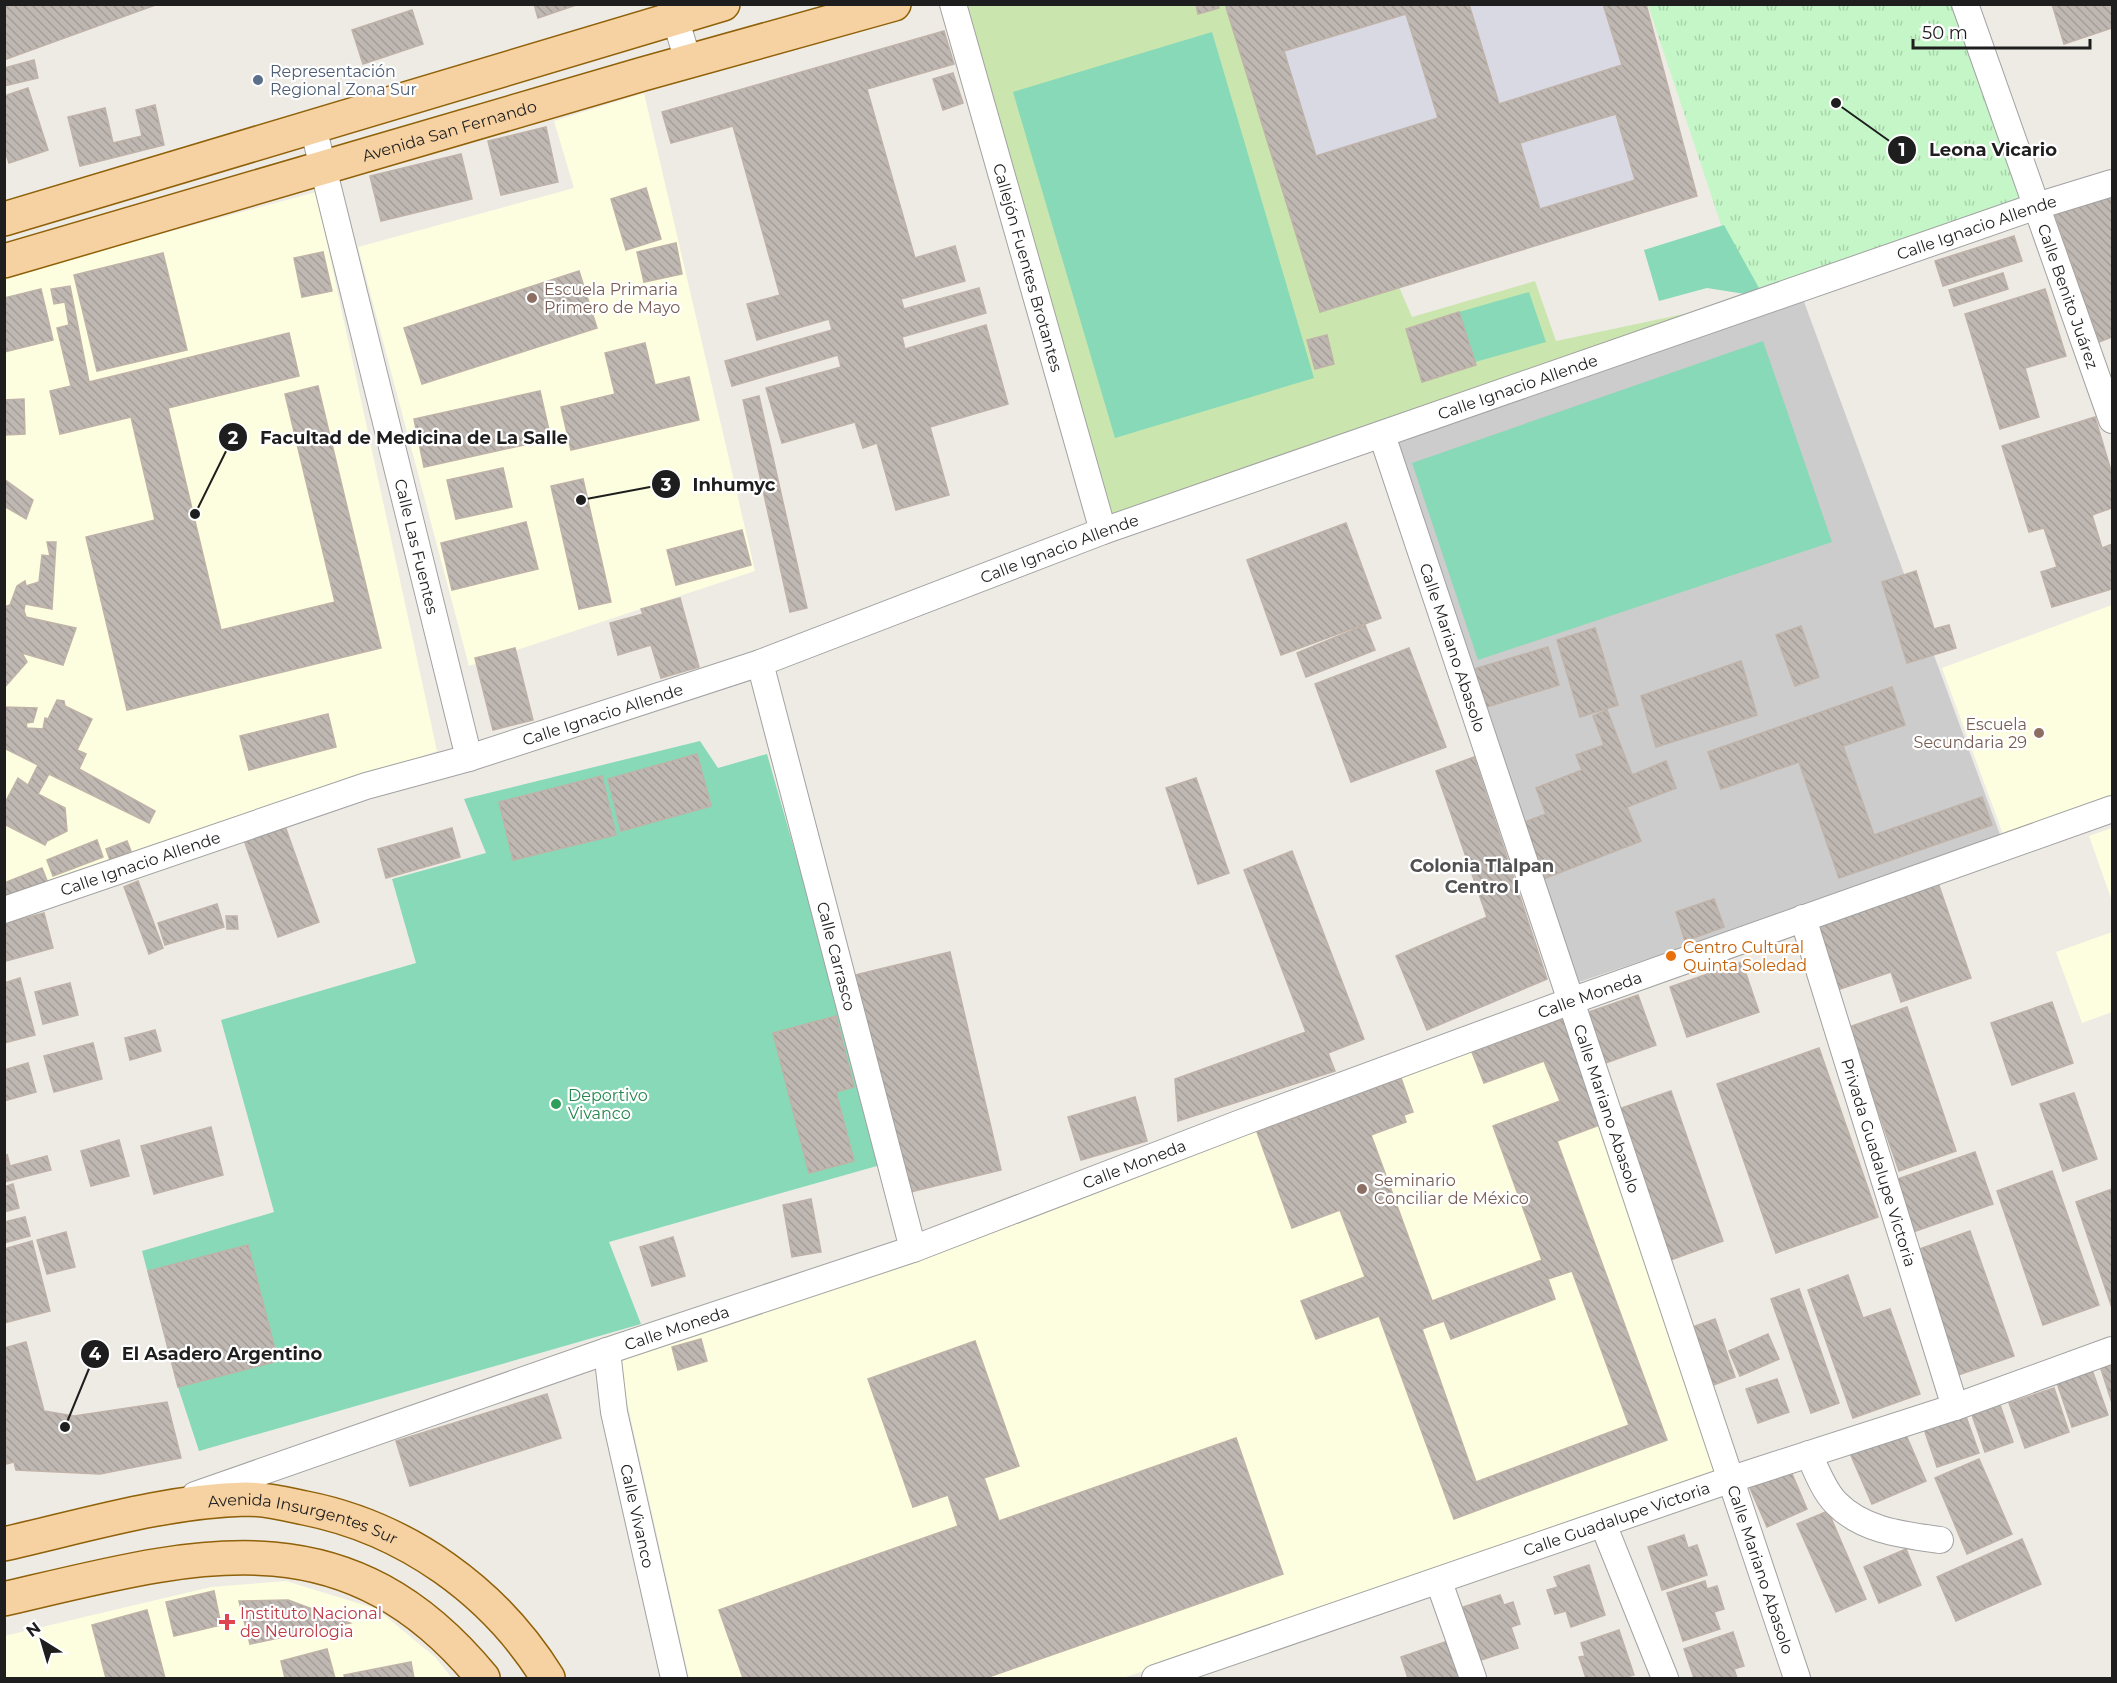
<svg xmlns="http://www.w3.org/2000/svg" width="2117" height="1683" viewBox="0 0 2117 1683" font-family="Montserrat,sans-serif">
  <defs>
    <pattern id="park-tufts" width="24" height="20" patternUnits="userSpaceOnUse" patternTransform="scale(1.5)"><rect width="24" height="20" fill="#c4f6c7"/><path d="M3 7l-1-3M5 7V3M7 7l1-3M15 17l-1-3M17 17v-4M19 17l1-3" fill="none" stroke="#a8d2aa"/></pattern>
    <pattern id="building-back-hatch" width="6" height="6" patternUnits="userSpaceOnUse" patternTransform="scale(1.5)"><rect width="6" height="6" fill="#bfb7b1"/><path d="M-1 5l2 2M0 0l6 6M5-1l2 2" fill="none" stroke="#a49d98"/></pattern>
  </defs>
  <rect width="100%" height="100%" fill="#eeebe5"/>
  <g fill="#fdfddf">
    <path d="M644,93l111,478 -286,95 -111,-419 216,-59 -20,-67z"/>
    <path d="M316,192l121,559 -432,151v-626z"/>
    <path d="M2112,605v192l-109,37 -61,-166z"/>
    <path d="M2112,828v73l-23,-65z"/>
    <path d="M2112,932v80l-30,11 -26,-71z"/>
    <path d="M1571,1016l154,461 -602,201h-434l-71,-316z"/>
    <path d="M286,1581l91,28 58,48 17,21h-447l-1,-42 207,-49z"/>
  </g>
  <path fill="#ccc" d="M1803,299l199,541 -426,143 -182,-542z"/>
  <path fill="#cae6ae" d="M966,5h260l94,307 79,-25 13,30 123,-36 21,60 208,-44 -658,220z"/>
  <path fill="url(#park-tufts)" d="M1648,5h309l69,196 -282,93z"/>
  <g fill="#87d9b8">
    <path d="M1212,32l102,346 -199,60 -102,-346z"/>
    <path d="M1724,225l40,72 -57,-9 -48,13 -15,-51z"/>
    <path d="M1529,292l17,50 -71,20 -16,-50z"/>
    <path d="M1763,341l69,201 -354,118 -66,-197z"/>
    <path d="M700,741l18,27 49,-14 117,410 -275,78 32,82 -442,127 -21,-64 -36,-136 132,-39 -53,-192 195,-57 -24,-84 94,-26 -22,-54z"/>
  </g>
  <g fill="#d9d9e4">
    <path d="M1469,5h134l19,60 -123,39z"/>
    <path d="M1406,14l32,104 -122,38 -32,-105z"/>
    <path d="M1616,114l19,66 -95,29 -20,-66z"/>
  </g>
  <g fill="url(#building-back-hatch)" stroke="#bfb2a8" stroke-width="1.5" fill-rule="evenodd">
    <path d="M4,4h154l-154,56z"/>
    <path d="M534,4h45l-41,14z"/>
    <path d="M1196,4h22l1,4 -21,6z"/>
    <path d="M1235,4h234l30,100 123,-39 -19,-61h43l51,192 -377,116 -94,-305zM1406,14l32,104 -122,38 -32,-105zM1616,114l19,66 -95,29 -20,-66z"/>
    <path d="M2052,4h60v24l-48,16z"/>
    <path d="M412,10l11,34 -60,20 -11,-34z"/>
    <path d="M944,31l10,33 -87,25 48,169 40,-12 10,35 -64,18 3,10 75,-21 7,25 -84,24 3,12 81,-24 22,79 -78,23 19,68 -53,15 -19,-67 -14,5 -8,-26 -73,21 -16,-55 75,-21 -3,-12 -106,31 -7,-25 107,-31 -3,-11 -72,21 -10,-36 33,-9 -47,-169 -62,17 -9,-31z"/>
    <path d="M34,60l4,18 -34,8v-18z"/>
    <path d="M953,73l10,30 -20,7 -10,-31z"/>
    <path d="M28,88l20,62 -39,13 -5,-15v-52z"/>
    <path d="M155,105l9,40 -84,21 -12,-49 37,-9 8,35 29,-7 -6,-26z"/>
    <path d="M546,127l12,55 -57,13 -13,-54z"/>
    <path d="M461,154l11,45 -91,22 -11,-45z"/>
    <path d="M646,188l15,51 -35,11 -15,-51z"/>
    <path d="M2112,195v142l-13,5 -44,-127z"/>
    <path d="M2014,236l8,25 -79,25 -8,-25z"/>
    <path d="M676,243l6,31 -38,8 -7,-30z"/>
    <path d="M323,252l9,39 -30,6 -8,-39z"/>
    <path d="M163,253l24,97 -90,21 -23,-96z"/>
    <path d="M579,271l18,57 -175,56 -18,-56z"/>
    <path d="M2003,273l5,16 -54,17 -5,-16z"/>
    <path d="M70,286l19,96 200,-49 10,43 -131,32 53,222 114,-28 -50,-208 33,-8 63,262 -254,62 -41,-173 69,-17 -24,-103 -71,17 -10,-43 21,-5 -14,-58 12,-3 -4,-23 -11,2 -3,-15z"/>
    <path d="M41,289l12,51 -49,12v-54z"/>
    <path d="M2045,289l21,67 -41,12 14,49 -39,12 -35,-115z"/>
    <path d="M1459,312l17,53 -54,17 -16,-53z"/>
    <path d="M1327,335l7,29 -19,5 -8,-29z"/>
    <path d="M645,343l10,42 34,-8 10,43 -128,30 -10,-43 54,-13 -10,-41z"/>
    <path d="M540,391l11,48 -127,28 -10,-48z"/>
    <path d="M759,396l48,212 -17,4 -47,-212z"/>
    <path d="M24,399l1,35 -21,1v-35z"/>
    <path d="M2095,417l17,57v34l-20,7 10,33 10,-4v45l-60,18 -11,-35 16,-5 -13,-39 -15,4 -27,-86z"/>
    <path d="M503,468l9,39 -56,12 -9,-39z"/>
    <path d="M4,479l29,21 -7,19 -22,-13z"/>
    <path d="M583,479l28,123 -32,7 -28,-123z"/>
    <path d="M526,522l12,47 -86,21 -11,-47z"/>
    <path d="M1346,523l35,95 -100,37 -34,-95z"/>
    <path d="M742,530l9,35 -75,20 -9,-35z"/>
    <path d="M47,542h9l-4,67 -27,-5 -1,7 2,6 50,11 -13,37 -41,-12 5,9 -23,26v-81l6,-2 7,-19 8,-5 1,5 13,-4 3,-27 8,1z"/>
    <path d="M1916,571l18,58 15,-4 7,23 -49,15 -25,-81z"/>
    <path d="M680,598l19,69 -38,11 -10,-33 -33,10 -8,-32 33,-9 -2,-5z"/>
    <path d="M1365,625l10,25 -69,27 -9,-24z"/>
    <path d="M1801,626l18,51 -24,9 -19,-51z"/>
    <path d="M1595,628l23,77 -38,12 -23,-77z"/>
    <path d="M1548,647l11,38 -76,23 -12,-38z"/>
    <path d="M515,648l18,72 -40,10 -18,-72z"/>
    <path d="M1409,648l37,99 -95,35 -36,-98z"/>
    <path d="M1741,661l16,54 -101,32 -15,-51z"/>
    <path d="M1892,687l13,38 -62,21 31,89 108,-38 10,28 -153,53 -40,-116 -78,27 -13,-37z"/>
    <path d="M57,700l7,1 1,5 27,13 -15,31 9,4 -7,15 76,42 -6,12 -100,-49 -11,20 27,14 2,23 -20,10 -2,4 -41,-21v-19l14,-27 10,7 10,-20 -34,-17v-41l33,1 -4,14 -7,1 1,5 16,1 2,-11 3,1z"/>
    <path d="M1607,710l25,65 34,-14 10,27 -49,19 14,34 -103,40 -21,-56 29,-11 -10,-26 46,-18 -6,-15 28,-10 -11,-29z"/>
    <path d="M328,714l8,33 -87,23 -9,-34z"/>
    <path d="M697,754l14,52 -90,25 -13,-52z"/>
    <path d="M1474,757l73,222 -120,51 -31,-74 91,-39 -51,-146z"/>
    <path d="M602,776l14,59 -103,25 -14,-58z"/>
    <path d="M1196,778l33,95 -31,11 -32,-96z"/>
    <path d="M285,826l34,96 -41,15 -34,-97z"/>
    <path d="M452,828l8,29 -74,21 -8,-29z"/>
    <path d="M97,840l6,17 -50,19 -6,-16z"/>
    <path d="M127,841l4,10 -21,9 -4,-11z"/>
    <path d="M1292,851l72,188 -36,14 7,18 -157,50 -3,-42 131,-47 -62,-162z"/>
    <path d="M42,868l6,15 -44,16v-16z"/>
    <path d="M138,881l25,67 -14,6 -25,-67z"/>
    <path d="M1938,883l33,95 -70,24 -10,-30 -54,18 -22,-64z"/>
    <path d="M1714,899l10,28 -39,14 -9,-29z"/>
    <path d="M217,904l7,23 -59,18 -7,-22z"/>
    <path d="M44,913l9,35 -47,13 -2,-37z"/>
    <path d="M226,916h11l1,13h-11z"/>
    <path d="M950,952l51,218 -95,23 -51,-218z"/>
    <path d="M1742,962l17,50 -72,25 -17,-50z"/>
    <path d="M20,978l15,57 -31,8v-60z"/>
    <path d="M70,983l8,32 -35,9 -8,-32z"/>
    <path d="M1638,995l18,50 -56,20 -17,-51z"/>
    <path d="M2052,1002l21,61 -61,22 -21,-62z"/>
    <path d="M1907,1007l49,144 -57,20 -50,-144z"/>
    <path d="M836,1016l18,71 -18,5 18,69 -45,12 -36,-140z"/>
    <path d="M1571,1016l39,105 -53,20 110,299 -213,79 -75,-203 -63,23 -15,-38 64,-24 -25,-67 -48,18 -35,-96 144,-54 12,34 -9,3 2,7 -35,13 61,166 110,-41 -49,-134 67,-25 -16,-40 -60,22 -12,-31zM1572,1271l57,154 -153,57 -54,-153 22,-8 7,18 104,-40 -7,-20z"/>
    <path d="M155,1030l6,21 -31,9 -5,-22z"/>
    <path d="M93,1043l9,36 -48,13 -10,-36z"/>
    <path d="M1819,1048l59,169 -102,36 -59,-169z"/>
    <path d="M28,1063l8,29 -32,9v-31z"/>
    <path d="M1671,1091l52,150 -58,21 -52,-151z"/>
    <path d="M2074,1093l23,66 -34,12 -23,-67z"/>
    <path d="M1135,1097l12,44 -66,19 -13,-43z"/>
    <path d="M211,1127l12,48 -69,19 -13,-48z"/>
    <path d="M119,1140l10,36 -38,10 -10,-35z"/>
    <path d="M1975,1152l18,52 -83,29 -18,-52z"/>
    <path d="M7,1154l3,12 37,-10 4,14 -47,12z"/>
    <path d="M2052,1171l47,134 -56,20 -46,-134z"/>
    <path d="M13,1184l6,24 -15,4v-25z"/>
    <path d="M2112,1189v119l-36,-106z"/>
    <path d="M811,1199l10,53 -29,5 -9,-52z"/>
    <path d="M25,1217l5,19 -26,7v-21z"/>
    <path d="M1970,1231l44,125 -56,19 -44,-124z"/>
    <path d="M66,1232l9,35 -28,7 -10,-34z"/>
    <path d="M673,1237l12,39 -33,10 -12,-39z"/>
    <path d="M32,1241l18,70 -46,12v-74z"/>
    <path d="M248,1245l30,116 -100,26 -30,-116z"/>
    <path d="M1848,1275l15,43 27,-9 30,85 -67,24 -45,-128z"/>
    <path d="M1799,1289l40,114 -28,10 -40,-114z"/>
    <path d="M1715,1319l20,58 -27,10 -21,-58z"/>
    <path d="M1768,1334l11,25 -39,17 -11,-25z"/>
    <path d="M701,1339l6,22 -29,9 -6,-23z"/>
    <path d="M975,1341l44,125 -35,12 15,43 237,-83 47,136 -297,104h-243l-24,-68 239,-84 -10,-31 -35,12 -45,-128z"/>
    <path d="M26,1342l18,69 30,5 93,-14 14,56 -81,16 -84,-4 -2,-8 -8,2 -2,-116z"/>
    <path d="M2112,1359v44l-13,-40z"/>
    <path d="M2091,1367l17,48 -36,12 -16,-47z"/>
    <path d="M1777,1379l12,33 -31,11 -12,-34z"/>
    <path d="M2054,1388l15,44 -44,16 -16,-45z"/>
    <path d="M547,1394l14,44 -151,48 -14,-45z"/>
    <path d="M2000,1405l13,37 -28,10 -13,-37z"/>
    <path d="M1964,1411l15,42 -42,14 -14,-41z"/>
    <path d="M1903,1428l23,53 -54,23 -23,-53z"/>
    <path d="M1979,1459l33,75 -45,20 -32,-76z"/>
    <path d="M1790,1469l17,40 -40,18 -18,-41z"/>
    <path d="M1828,1511l38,88 -30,13 -39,-88z"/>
    <path d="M1684,1535l4,13 9,-3 10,30 -45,15 -14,-43z"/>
    <path d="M2022,1539l19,45 -85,37 -19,-44z"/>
    <path d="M1906,1549l15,36 -42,18 -15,-36z"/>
    <path d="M1589,1565l16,50 -34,12 -5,-16 -11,3 -8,-24 11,-3 -4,-10z"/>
    <path d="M1705,1581l2,8 10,-3 7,23 -10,3 6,17 -37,12 -16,-48z"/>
    <path d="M214,1591l7,34 -47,11 -8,-34z"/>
    <path d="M1500,1595l4,10 9,-3 7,22 -9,3 7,21 -37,12 -18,-53z"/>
    <path d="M288,1600l62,23 -100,21 -11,-43z"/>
    <path d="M147,1610l18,68h-59l-14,-53z"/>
    <path d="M1619,1630l15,45 -12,3h-36l-7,-21 6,-1 -4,-13z"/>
    <path d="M1733,1632l11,34 -10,3 3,9h-43l-10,-29z"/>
    <path d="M1448,1641l13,37h-53l-7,-21z"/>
    <path d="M327,1649l8,29h-50l-4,-17z"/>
    <path d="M411,1662l3,16h-69l-1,-3z"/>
  </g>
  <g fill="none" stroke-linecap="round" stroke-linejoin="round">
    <defs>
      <g id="minor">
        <path d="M671,4l17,57"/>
        <path id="s1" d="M953,4l150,527"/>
        <path id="s2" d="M1965,4l147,416"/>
        <path id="s3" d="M313,127l156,631"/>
        <path id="s4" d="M1382,435l415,1243"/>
        <path id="s5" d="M760,663l153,586"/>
        <path id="s6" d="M4,910l362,-124 103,-28 291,-95 343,-132 934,-325 75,-23"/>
        <path id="s7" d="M1803,918l152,489"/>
        <path id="s8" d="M607,1351l7,61 60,266"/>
        <path d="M1809,1454c7,16 15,37 27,49 27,28 68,32 104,37"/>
        <path id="s9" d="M195,1495l412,-144 306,-102 325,-125 333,-123 541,-192"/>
        <path d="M1603,1524l62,154"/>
        <path d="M1439,1582l34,96"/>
        <path id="s10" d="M1155,1678l577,-199 223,-72 157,-57"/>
      </g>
      <g id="major">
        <path d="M4,219l719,-215"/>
        <path id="s11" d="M4,261l639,-187 251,-70"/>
        <path id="s12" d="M4,1544c80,-18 161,-43 242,-45 20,0 40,5 59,9 101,20 189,83 243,170"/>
        <path d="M4,1599c188,-44 339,-91 479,79"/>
      </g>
    </defs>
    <use href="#minor" stroke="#a2a2a2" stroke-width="28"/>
    <use href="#major" stroke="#8f6109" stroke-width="36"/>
    <use href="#minor" stroke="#fff" stroke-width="26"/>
    <use href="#major" stroke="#f6d1a2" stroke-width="33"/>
  </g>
  <circle fill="#5c6f8a" stroke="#fff" stroke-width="2" cx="258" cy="80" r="6"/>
  <g fill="#8d6e63" stroke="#fff" stroke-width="2">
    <circle cx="532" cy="298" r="6"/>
    <circle cx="2039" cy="733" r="6"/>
    <circle cx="1362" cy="1189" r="6"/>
  </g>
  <circle fill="#e8710a" stroke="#fff" stroke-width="2" cx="1671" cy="956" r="6"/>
  <circle fill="#2e9e5b" stroke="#fff" stroke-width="2" cx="556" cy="1104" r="6"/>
  <path fill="#e0444e" stroke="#fff" stroke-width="2" d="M224 1613h6v6h6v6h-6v6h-6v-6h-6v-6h6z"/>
  <g text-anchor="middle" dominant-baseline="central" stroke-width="4.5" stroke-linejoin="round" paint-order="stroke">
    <g font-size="16" fill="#4e5e75" stroke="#fff" text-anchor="start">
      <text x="270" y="71">Representación<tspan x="270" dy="18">Regional Zona Sur</tspan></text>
    </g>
    <g font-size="16" fill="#1e1e1e" stroke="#fff">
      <text stroke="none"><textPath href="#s11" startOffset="464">Avenida San Fernando</textPath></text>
      <text stroke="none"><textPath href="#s6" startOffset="2088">Calle Ignacio Allende</textPath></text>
      <text stroke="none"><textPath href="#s1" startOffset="274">Callejón Fuentes Brotantes</textPath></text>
      <text stroke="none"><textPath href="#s2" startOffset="310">Calle Benito Juárez</textPath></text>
      <text stroke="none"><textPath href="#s6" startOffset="1602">Calle Ignacio Allende</textPath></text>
      <text stroke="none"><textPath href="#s3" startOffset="432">Calle Las Fuentes</textPath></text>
      <text stroke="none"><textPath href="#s6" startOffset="1116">Calle Ignacio Allende</textPath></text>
      <text stroke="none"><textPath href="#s4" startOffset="224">Calle Mariano Abasolo</textPath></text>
      <text stroke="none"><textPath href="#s6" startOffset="630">Calle Ignacio Allende</textPath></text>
      <text stroke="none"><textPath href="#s6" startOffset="144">Calle Ignacio Allende</textPath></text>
      <text stroke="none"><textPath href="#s5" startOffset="303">Calle Carrasco</textPath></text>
      <text stroke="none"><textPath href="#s9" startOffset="1482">Calle Moneda</textPath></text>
      <text stroke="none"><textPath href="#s4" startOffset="710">Calle Mariano Abasolo</textPath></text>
      <text stroke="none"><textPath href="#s7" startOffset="256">Privada Guadalupe Victoria</textPath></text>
      <text stroke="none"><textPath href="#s9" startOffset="996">Calle Moneda</textPath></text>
      <text stroke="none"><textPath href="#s9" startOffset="510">Calle Moneda</textPath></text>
      <text stroke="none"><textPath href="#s8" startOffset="168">Calle Vivanco</textPath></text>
      <text stroke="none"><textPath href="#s10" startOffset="488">Calle Guadalupe Victoria</textPath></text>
      <text stroke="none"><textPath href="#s12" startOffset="306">Avenida Insurgentes Sur</textPath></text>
      <text stroke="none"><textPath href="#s4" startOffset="1196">Calle Mariano Abasolo</textPath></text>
    </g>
    <g font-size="16" fill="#785e54" stroke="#fff" text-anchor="start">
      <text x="544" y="289">Escuela Primaria<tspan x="544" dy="18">Primero de Mayo</tspan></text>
      <text x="2027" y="724" text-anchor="end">Escuela<tspan x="2027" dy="18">Secundaria 29</tspan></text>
      <text x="1374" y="1180">Seminario<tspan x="1374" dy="18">Conciliar de México</tspan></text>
    </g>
    <g font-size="16" fill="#c56008" stroke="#fff" text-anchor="start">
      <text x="1683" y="947">Centro Cultural<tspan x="1683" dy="18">Quinta Soledad</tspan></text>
    </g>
    <g font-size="16" fill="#27864d" stroke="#fff" text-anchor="start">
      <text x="568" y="1095">Deportivo<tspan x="568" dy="18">Vivanco</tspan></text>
    </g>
    <g font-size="16" fill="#be3a42" stroke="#fff" text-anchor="start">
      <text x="240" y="1613">Instituto Nacional<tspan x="240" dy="18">de Neurologia</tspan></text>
    </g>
    <g font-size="18" font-weight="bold" fill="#515151" stroke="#fff">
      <text x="1482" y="866">Colonia Tlalpan<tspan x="1482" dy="21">Centro I</tspan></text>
    </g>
  </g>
  <path fill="none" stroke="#1e1e1e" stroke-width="2" d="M1836 103L1902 150M195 514L233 437M581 500L666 484M65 1427L95 1354"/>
  <g fill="#1e1e1e" stroke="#fff" stroke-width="2">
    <circle cx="1836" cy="103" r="6"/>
    <circle cx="195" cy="514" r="6"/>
    <circle cx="581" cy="500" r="6"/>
    <circle cx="65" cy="1427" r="6"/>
    <circle cx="1902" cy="150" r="15"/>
    <circle cx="233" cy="437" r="15"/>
    <circle cx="666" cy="484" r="15"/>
    <circle cx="95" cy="1354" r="15"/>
  </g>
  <g font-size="18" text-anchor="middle" font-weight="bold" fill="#fff">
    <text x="1902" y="156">1</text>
    <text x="233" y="444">2</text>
    <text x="666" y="491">3</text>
    <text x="95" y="1360">4</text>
  </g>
  <g font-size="18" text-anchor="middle" font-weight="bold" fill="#1e1e1e" stroke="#fff" stroke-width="4.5" stroke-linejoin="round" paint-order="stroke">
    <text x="1993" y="156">Leona Vicario</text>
    <text x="414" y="444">Facultad de Medicina de La Salle</text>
    <text x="734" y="491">Inhumyc</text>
    <text x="222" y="1360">El Asadero Argentino</text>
  </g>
  <rect width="2117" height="1683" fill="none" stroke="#1e1e1e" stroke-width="12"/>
  <g transform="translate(42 1641) rotate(323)" stroke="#ffffff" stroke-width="4.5" paint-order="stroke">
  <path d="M0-4.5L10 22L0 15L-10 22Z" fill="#1e1e1e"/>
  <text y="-9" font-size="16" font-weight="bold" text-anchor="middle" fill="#1e1e1e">N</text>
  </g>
  <path d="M1913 39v9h177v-9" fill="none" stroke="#1e1e1e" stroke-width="3"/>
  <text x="1922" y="39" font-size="18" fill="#1e1e1e" stroke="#ffffff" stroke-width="4.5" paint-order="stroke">50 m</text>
</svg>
